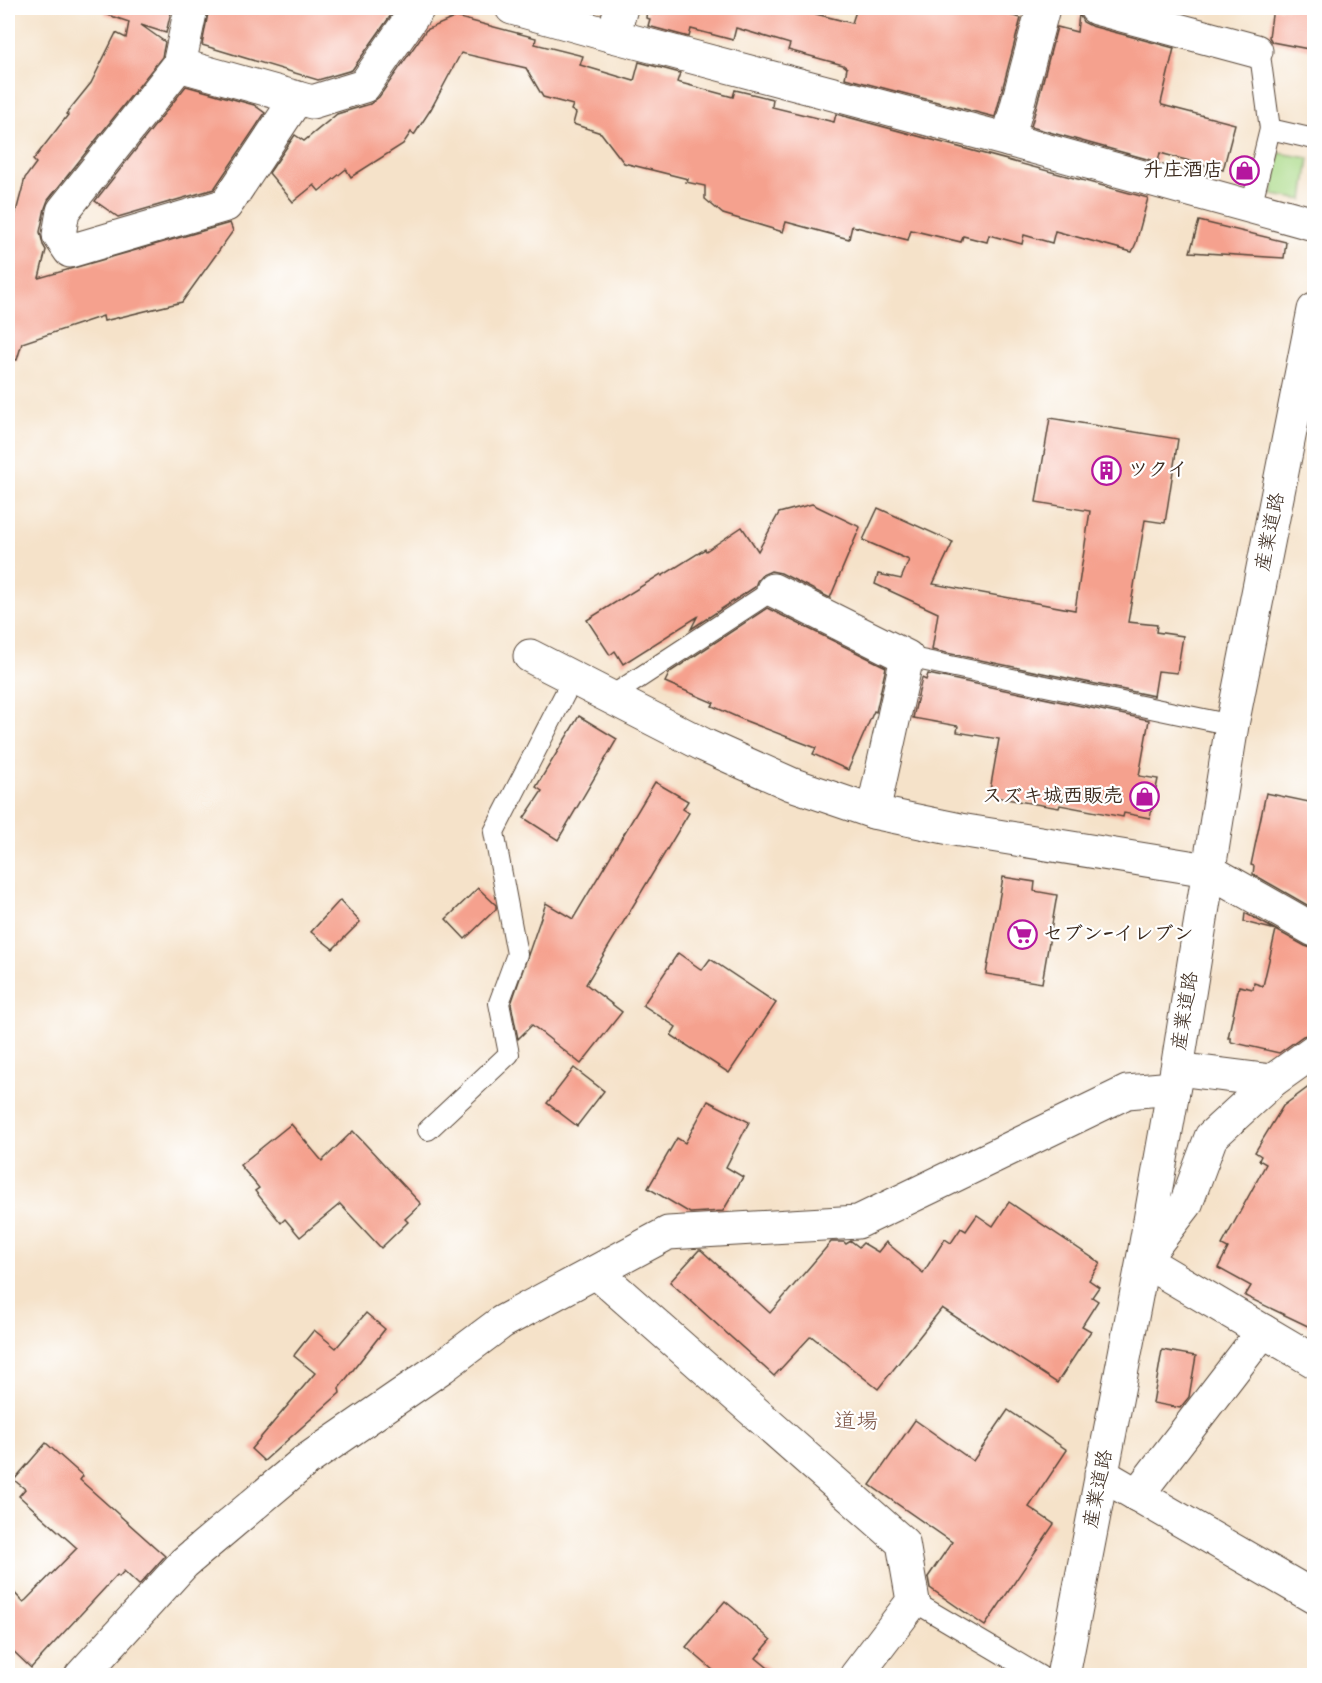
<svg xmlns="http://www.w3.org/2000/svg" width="1322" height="1683" viewBox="0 0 1322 1683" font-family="Kalam,'Klee One',sans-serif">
  <rect width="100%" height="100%" fill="#fff"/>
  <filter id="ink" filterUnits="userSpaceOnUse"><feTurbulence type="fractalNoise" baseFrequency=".0167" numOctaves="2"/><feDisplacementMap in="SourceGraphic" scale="12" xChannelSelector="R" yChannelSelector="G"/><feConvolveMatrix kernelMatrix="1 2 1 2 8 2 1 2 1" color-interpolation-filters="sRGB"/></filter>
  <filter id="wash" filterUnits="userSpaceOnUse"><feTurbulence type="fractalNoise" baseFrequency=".008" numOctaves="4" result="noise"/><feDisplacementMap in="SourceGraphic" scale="24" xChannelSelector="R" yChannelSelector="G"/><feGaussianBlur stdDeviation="1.35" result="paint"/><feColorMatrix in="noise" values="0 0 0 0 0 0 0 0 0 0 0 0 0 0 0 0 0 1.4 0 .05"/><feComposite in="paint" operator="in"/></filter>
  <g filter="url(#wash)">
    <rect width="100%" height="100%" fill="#f5e2c9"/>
    <path fill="#aada88" stroke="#728253" stroke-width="1.5" d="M1279,153l30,5 -6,42 -31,-5z"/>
    <g id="blocks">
      <g fill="#f5a18e">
        <path d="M106,8h66l-6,25 -25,-8 24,17 -3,15 -114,143 -3,8 -5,24 3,13 3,5 -7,28 191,-55 3,8 -51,71 -78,19 -1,-5 -81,27 -5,17 -9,-1v-117l17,-64 11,-15 -3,-3 35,-45 -2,-1 25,-31 25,-50 10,5 3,-16 -24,-8z"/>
        <path d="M209,8h187l-44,62 -34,10 -116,-35z"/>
        <path d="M647,8h145l60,15 5,-15h150l-2,6 16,4 -26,99 -150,-39 2,-10 -4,-3 -55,-15 2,-6 -54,-16 -3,12 -42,-11 -2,8 -41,-11 2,-7 -4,-1z"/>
        <path d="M1273,8h41v42l-42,-8 -3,-5z"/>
        <path d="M1079,14l4,8 8,4 83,22 -13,55 1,2 73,19 -12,46 -63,-17 -2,9 -127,-35 26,-100 20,5z"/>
        <path d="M456,17l80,21 -1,6 48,12 -3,9 54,16 5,-19 41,11 -3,9 56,15 2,-7 38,9 -1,8 62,15 2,-8 312,84 -12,45 -4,9 -77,-21 -3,12 -28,-8 -2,9 -33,-9 -2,7 -24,-6 -2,6 -50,-12 -3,10 -56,-14 -3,13 -63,-17 -3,10 -60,-18 -18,-15v-13l-19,-4 2,-3 -64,-16 -23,-30 -28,-9 3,-11 -5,-3 2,-5 -30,-8 -17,-29 -65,-15 -30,56 -17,26 -3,-3 -8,12 -52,33 -5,-8 -27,22 -5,-6 -21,17 -24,-29 26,-38 9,6 33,-27 33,-10 9,-7 47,-67z"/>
        <path d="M186,86l68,19 11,8 -51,76 -96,28 -23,-16z"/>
        <path d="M1199,221l87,21 -2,16 -94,-6z"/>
        <path d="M1050,418l128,21 -13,84 -20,-3 -17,102 29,3 -1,7 27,4 -6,37 -19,-2 -4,25 -222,-46 6,-37 -63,-29 3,-10 23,5 8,-19 -46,-20 15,-32 75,34 -20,42 142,26 15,-99 -54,-9z"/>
        <path d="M812,504l48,23 -30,71 -49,-25 -10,-2 -9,4 -5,6 -2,6 -64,42 6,-12 -74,47 -8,-13 -5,4 -23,-35 74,-46 1,2 43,-27 1,2 36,-24 16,24 21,-38z"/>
        <path d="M767,608l119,59 -10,45 -2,-1 -26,59 -35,-16 3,-6 -70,-27 -34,-15 2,-3 -49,-21 5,-10z"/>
        <path d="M928,674l221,46 -10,56 19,3 -8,39 -26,-5 -1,4 -63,-12 -1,3 -70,-12 10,-57 -42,-7 1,-6 -45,-8 9,-40 4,2z"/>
        <path d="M579,716l38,23 -59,101 -34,-22 18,-27 -6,-4z"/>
        <path d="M655,782l33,19 -5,8 6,4 -103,171 36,28 -41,52 -49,-39 -14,14 -7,-35 35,-101 27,16z"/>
        <path d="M1266,793l48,10v106l-61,-35 1,-8 -3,-1z"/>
        <path d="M1003,877l32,5 -1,9 23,4 -15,88 -56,-9z"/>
        <path d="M478,888l18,17v4l-31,30 -19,-20z"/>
        <path d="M340,900l20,22 -27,27 -22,-17z"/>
        <path d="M1245,913l31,17 -32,-8z"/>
        <path d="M1276,930l29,16 9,3v84l-11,3 -24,17 -48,-11v-4h-3l11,-52 14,3 1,-6 9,3z"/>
        <path d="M678,953l24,17 8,-11 66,44 -47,70 -58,-38 5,-8 -33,-22z"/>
        <path d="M574,1068l30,23 -27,35 -30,-23z"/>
        <path d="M1314,1083v246l-69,-33 6,-10 -33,-18 10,-20 -6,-3 44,-81 -7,-4 2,-4 -6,-4 28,-46z"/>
        <path d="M708,1101l41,21 -23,45 17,10 -20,34 -33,2 -42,-25 29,-50 8,5z"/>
        <path d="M291,1124l31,37 31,-30 68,73 -16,15 3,3 -27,26 -41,-44 -40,33 -15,-18 -4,4 -26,-32 4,-3 -19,-23z"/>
        <path d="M1009,1202l91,61 -11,17 10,7 -7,10 6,4 -16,25 9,5 -34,52 -115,-75 -64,81 -67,-53 -37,40 -104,-94 29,-32h2l69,63 61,-71h13l2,2 5,-3 8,6 4,-4 15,9 8,-10 37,31 22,-34 6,4 10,-15 5,3 11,-16 16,11z"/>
        <path d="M366,1313l19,16 -46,59 1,5 -76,68 -13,-12 64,-76 -21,-17 1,-2 19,-24 22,18z"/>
        <path d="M1162,1350l34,6 -7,41 -9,11 -27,-5z"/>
        <path d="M1008,1410l59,40 -38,57 25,17 -69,102 -55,-38 -2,-11 24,-35 -82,-57 45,-65 58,41z"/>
        <path d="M46,1443l37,33 -3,4 85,76 -26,29 -15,-14 -5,6 -2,-2 -86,93 -23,-22v-60l15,16 3,-2 51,-52 -58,-52 6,-7 -11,-9z"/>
        <path d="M725,1601l46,39 -15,18 22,18h-58l-34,-29z"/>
      </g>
    </g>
  </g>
  <g filter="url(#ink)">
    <use href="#blocks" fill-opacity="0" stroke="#574638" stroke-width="1.5"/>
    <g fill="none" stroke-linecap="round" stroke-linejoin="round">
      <defs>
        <g id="service">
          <path d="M1256,51l5,11 9,67 44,10"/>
          <path d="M1251,207l19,-78"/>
          <path d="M907,657l325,68"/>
          <path d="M610,697l163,-107"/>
          <path d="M428,1130l81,-76 -10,-51 18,-49 -23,-122 79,-154"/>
          <path d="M913,1601l127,75"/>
        </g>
        <g id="minor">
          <path d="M191,8l-12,57 -116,146 -4,24 11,16 156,-46 71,-107"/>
          <path d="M512,8l101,28 395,104 306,84"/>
          <path d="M1096,8l160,43"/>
          <path d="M613,36l8,-28"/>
          <path d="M179,65l133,37 52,-16 54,-78"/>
          <path d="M1008,140l35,-132"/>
          <path d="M773,590l134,67 -34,155"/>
          <path d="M530,656l174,89 87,39 82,28 87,18 248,40 106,60"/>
          <path d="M1314,1051l-42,30 -61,56 -25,67 -43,56 171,101"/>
          <path d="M1177,1069l95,12"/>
          <path d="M596,1272l307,271 10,58 -57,75"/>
          <path d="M1101,1474l213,123"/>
          <path d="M1137,1495l126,-164"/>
          <path d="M81,1676l103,-113 120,-101 138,-95 60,-45 166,-89 190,-11 269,-130 46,-4"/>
        </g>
        <path id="tertiary" d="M1063,1676l80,-416 34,-191 55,-344 82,-415"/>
      </defs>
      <use href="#service" stroke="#574638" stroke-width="22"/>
      <use href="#minor" stroke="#574638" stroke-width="35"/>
      <use href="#tertiary" stroke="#574638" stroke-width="35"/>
      <use href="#service" stroke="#fff" stroke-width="20"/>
      <use href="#minor" stroke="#fff" stroke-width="33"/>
      <use href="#tertiary" stroke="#fff" stroke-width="33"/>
    </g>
  </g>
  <defs>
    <symbol id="shop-ring" viewBox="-11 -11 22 22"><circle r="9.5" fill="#fff" stroke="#b5179e" stroke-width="1.5"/><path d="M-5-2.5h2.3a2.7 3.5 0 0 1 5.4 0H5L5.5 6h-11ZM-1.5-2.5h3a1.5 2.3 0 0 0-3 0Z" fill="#b5179e"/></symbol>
    <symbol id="building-ring" viewBox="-11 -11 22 22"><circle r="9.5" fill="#fff" stroke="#b5179e" stroke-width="1.5"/><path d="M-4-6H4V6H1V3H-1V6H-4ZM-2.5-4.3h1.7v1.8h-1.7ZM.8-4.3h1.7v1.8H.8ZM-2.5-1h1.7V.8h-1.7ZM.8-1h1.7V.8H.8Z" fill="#b5179e"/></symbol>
    <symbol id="supermarket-ring" viewBox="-11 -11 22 22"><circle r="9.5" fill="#fff" stroke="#b5179e" stroke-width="1.5"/><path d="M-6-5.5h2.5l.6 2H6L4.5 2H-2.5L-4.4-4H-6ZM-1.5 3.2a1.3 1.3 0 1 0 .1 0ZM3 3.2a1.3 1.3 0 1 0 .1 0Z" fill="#b5179e"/></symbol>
  </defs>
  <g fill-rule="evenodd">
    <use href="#shop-ring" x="1228" y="154" width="33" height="33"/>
    <use href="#building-ring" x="1090" y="454" width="33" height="33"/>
    <use href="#shop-ring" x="1128" y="780" width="33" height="33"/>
    <use href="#supermarket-ring" x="1006" y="918" width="33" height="33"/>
  </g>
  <g text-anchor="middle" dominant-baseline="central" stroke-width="4.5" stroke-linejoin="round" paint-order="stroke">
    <g font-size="20" font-weight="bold" fill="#3b2a1e" stroke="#fff" text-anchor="end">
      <text x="1223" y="171">升庄酒店</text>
      <text x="1128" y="471" text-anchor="start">ツクイ</text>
      <text x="1123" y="797">スズキ城西販売</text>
      <text x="1043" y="935" text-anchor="start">セブン-イレブン</text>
    </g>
    <g font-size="20" fill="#3b2a1e" stroke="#fff">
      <text transform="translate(1271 532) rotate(-79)">産業道路</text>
      <text transform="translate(1186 1011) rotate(-81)">産業道路</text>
      <text transform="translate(1099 1489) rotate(-79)">産業道路</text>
    </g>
    <g font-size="22" fill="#7c5445" stroke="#fff">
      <text x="856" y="1422">道場</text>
    </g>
  </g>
  <rect width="1322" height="1683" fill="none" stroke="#fff" stroke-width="30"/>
</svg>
